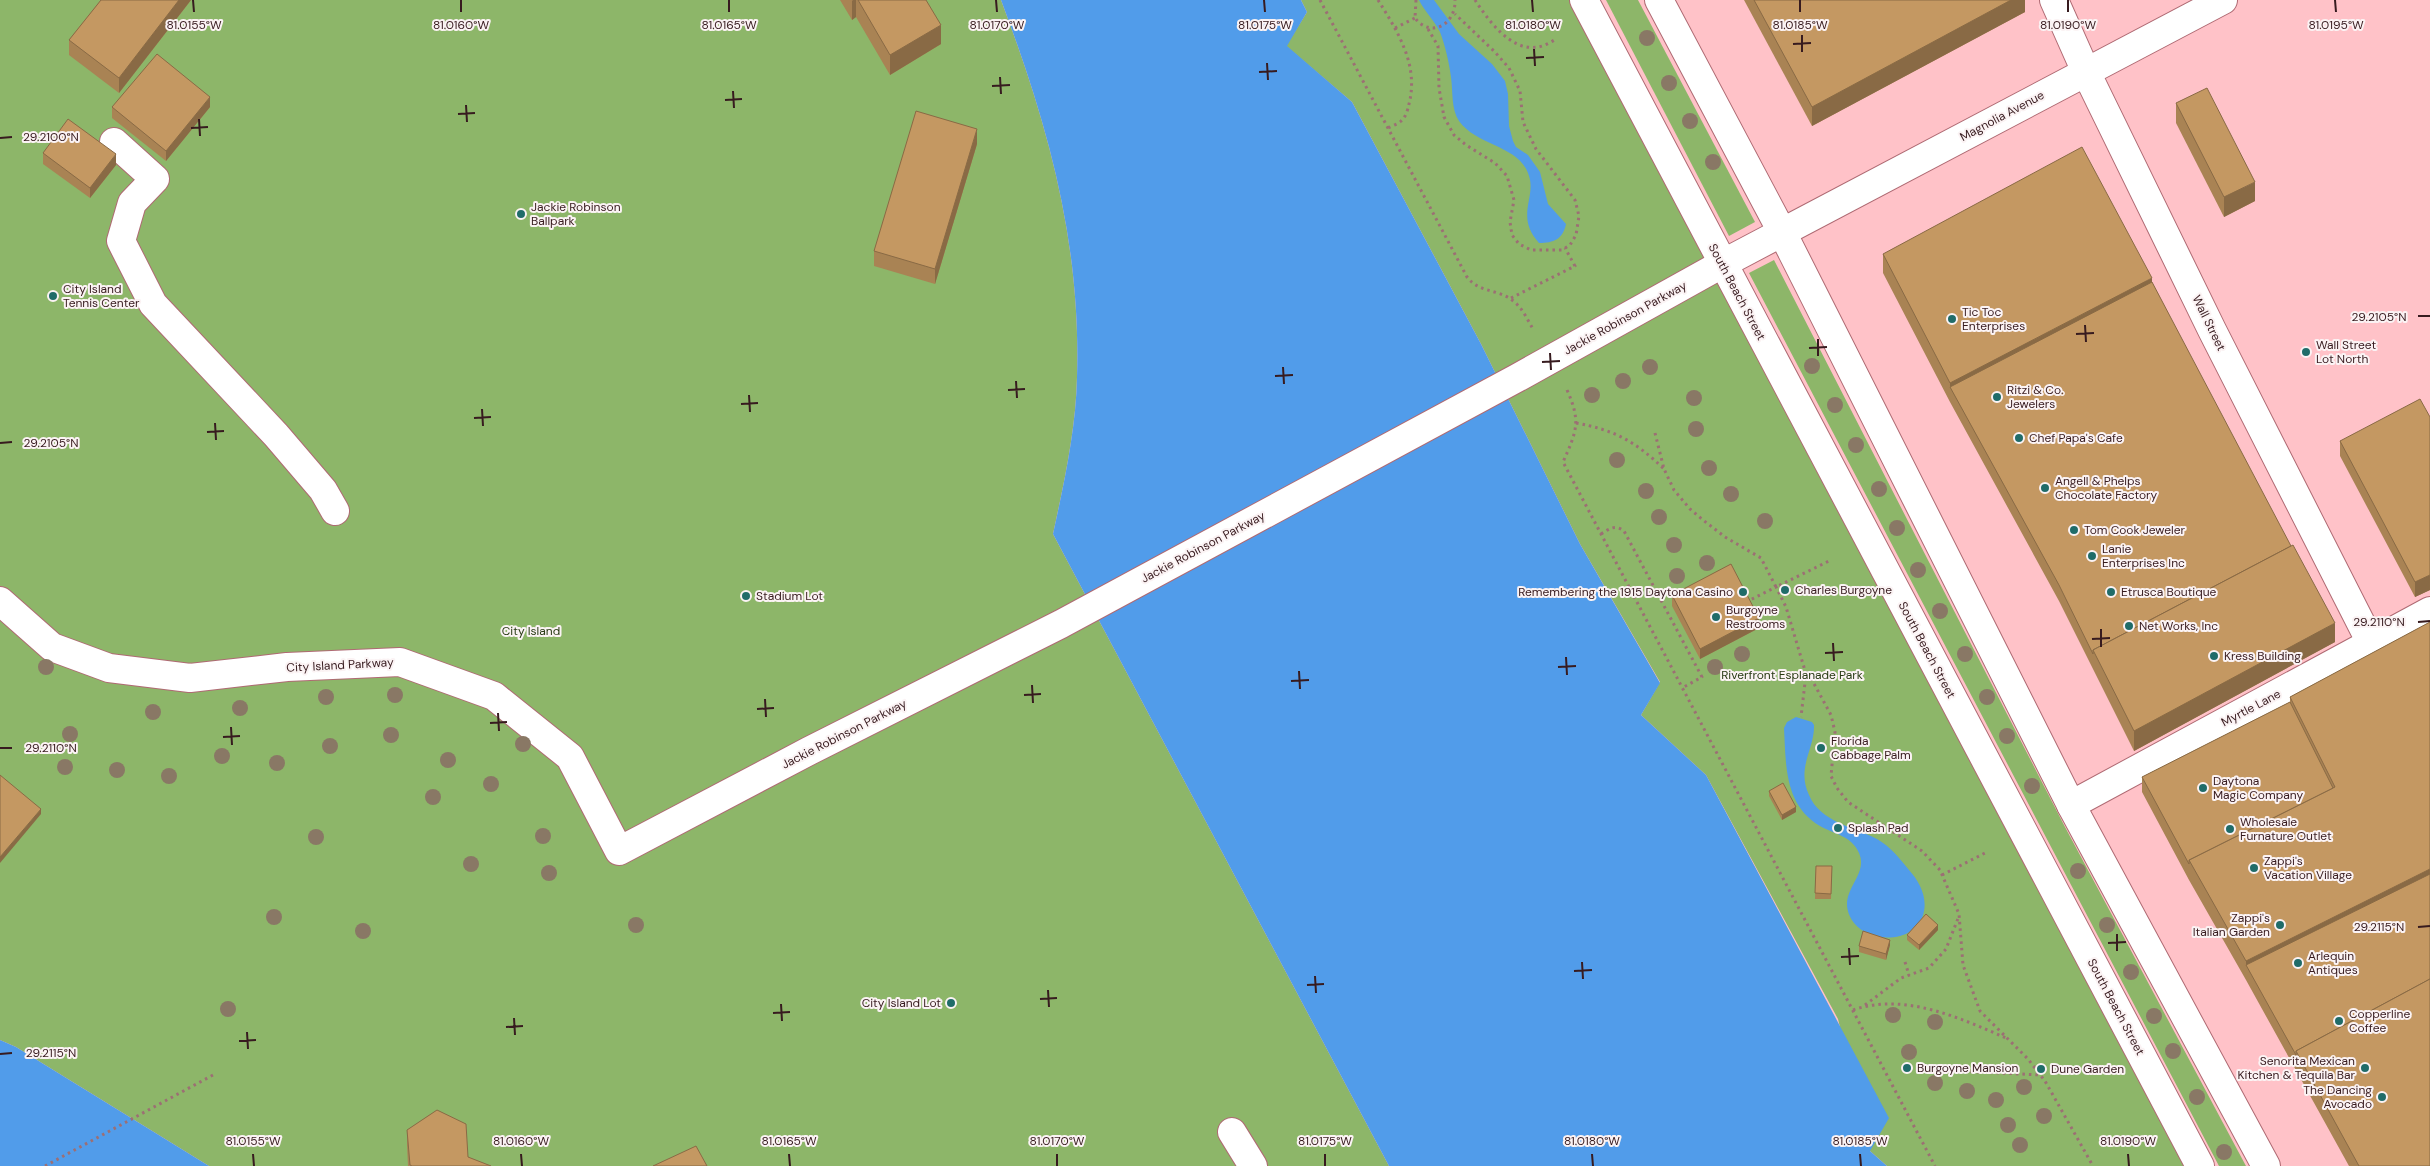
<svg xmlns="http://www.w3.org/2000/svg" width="2430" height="1166" viewBox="0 0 2430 1166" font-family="'DM Sans',sans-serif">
  <rect width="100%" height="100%" fill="#ffc2c8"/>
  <g fill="#8db669">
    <path d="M0,0h1001c47,125 80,242 76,377 -1,52 -13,106 -24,157l336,632h-1180l-193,-119 -16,-7z"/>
    <path d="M1301,0h283l616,1166h-313l-17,-15 -32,-132 -132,-244 -65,-60 19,-33 -80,-138 -99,-200 -129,-242 -66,-56 21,-34z"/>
    <path d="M1606,0h32l117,222 -26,14z"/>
    <path d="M1774,260l291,567 181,339h-27l-470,-893z"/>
  </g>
  <g fill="#519cea">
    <path d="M1001,0h300l6,12 -20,34 65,56 129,242 99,200 80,139 -19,32 65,60 183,343 -19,33 17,15h-498l-336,-632c11,-51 23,-105 24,-157 4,-135 -29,-252 -76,-377z"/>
    <path d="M1419,0h15l25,34 33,30 13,17 3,13 1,32 4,15 3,6 12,8 12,17 8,32 18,20c-3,15 -12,19 -27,19 -25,-28 -1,-46 -11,-70 -11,-28 -51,-27 -69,-52 -8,-12 -6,-30 -8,-44 -2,-15 -6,-32 -11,-45 -5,-11 -16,-21 -21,-32z"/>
    <path d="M1796,717l16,5 2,3c1,24 -18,42 -5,70 11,27 45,32 68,44 14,8 22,19 32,31 10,11 18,26 15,41 -5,32 -53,34 -70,12 -22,-30 16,-45 5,-70 -7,-17 -25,-19 -39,-27 -36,-21 -34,-62 -36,-98l3,-6z"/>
    <path d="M0,1040l16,7 193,119h-209z"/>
  </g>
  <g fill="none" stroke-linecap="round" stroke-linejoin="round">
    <defs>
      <g id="minor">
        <path d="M1584,0l616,1166"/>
        <path d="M1659,0l123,232 289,573 195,361"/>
        <path d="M2054,0l32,72 126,258 159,313"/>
        <path d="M114,142l41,37 -23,24 -11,38 32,63 123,131 47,55 12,21"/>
        <path d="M0,601l52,46 57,21 81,10 97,-11 113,-5 94,34 76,61 49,94 190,-100 252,-127 456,-246 205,-114 501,-264"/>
        <path d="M2071,805l359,-194"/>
        <path d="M1232,1132l21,34"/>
      </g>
    </defs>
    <use href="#minor" stroke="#af6a73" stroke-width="30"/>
    <g stroke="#9c6f74" stroke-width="3" stroke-dasharray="2.5 4" stroke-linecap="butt">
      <path d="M1320,0l147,277c12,16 31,12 45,23 10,7 15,19 21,29"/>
      <path d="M1378,0c20,32 41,65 31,104 -1,5 -3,13 -8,17 -3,3 -9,5 -13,7"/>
      <path d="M1416,0l-1,18c16,21 41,6 40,-18"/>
      <path d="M1475,0c13,20 36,52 63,47 7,-1 13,-5 18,-8"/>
      <path d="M1395,28l20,-10"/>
      <path d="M1428,29l10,17 1,42 5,29 10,18 12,10 29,18 12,13 7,24 -4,22 2,13 7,9 12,6h31l8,-5 6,-10 3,-19 -4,-16 -39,-51 -13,-27 -3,-31 -11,-23 -15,-17 -39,-37"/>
      <path d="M1511,298l64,-32 -10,-18"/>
      <path d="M1567,390c14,31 10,41 -4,72l372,704"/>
      <path d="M1576,423c39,7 60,19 88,46"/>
      <path d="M1655,433l9,36 10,21 16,19 13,11 22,17 36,21 15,29 53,-26"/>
      <path d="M1601,534c8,-5 14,-10 23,-3l78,146 -20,11"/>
      <path d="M1746,602l30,-15 10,20 20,67 -5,43"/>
      <path d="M1806,674l6,6 19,35 4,17 -4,44 6,12 11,14 74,49 18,19 19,44 4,51 17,46 48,48 17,22 48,85"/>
      <path d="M1942,875l43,-22"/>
      <path d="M1905,962l4,13"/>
      <path d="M1865,1005l36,-27 28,-10 17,-19 13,-33"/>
      <path d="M1853,1010c51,-18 107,8 153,28"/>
      <path d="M1938,1070l103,5"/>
      <path d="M45,1166l168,-91"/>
    </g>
    <use href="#minor" stroke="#fff" stroke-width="28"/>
  </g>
  <g fill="#897865">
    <circle cx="1647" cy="38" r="8"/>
    <circle cx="1669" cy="83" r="8"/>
    <circle cx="1690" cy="121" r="8"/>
    <circle cx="1713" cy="162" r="8"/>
    <circle cx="1812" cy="366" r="8"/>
    <circle cx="1650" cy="367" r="8"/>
    <circle cx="1623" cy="381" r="8"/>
    <circle cx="1592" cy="395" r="8"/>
    <circle cx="1694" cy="398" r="8"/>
    <circle cx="1835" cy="405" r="8"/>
    <circle cx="1696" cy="429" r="8"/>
    <circle cx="1856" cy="445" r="8"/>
    <circle cx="1617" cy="460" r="8"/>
    <circle cx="1709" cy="468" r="8"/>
    <circle cx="1879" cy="489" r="8"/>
    <circle cx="1646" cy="491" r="8"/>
    <circle cx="1731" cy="494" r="8"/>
    <circle cx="1659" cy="517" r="8"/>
    <circle cx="1765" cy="521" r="8"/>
    <circle cx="1897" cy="528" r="8"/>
    <circle cx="1674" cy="545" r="8"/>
    <circle cx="1707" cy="563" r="8"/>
    <circle cx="1918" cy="570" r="8"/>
    <circle cx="1677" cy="576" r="8"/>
    <circle cx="1940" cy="611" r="8"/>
    <circle cx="1742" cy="654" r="8"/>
    <circle cx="1965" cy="654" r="8"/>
    <circle cx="46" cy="667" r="8"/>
    <circle cx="1715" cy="667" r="8"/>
    <circle cx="395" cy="695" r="8"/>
    <circle cx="326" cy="697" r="8"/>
    <circle cx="1987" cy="697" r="8"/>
    <circle cx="240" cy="708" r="8"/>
    <circle cx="153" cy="712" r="8"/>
    <circle cx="70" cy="734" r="8"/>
    <circle cx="391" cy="735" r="8"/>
    <circle cx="2007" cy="736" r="8"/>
    <circle cx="523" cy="744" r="8"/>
    <circle cx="330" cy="746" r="8"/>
    <circle cx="222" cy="756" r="8"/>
    <circle cx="448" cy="760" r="8"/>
    <circle cx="277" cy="763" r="8"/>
    <circle cx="65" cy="767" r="8"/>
    <circle cx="117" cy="770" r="8"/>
    <circle cx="169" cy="776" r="8"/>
    <circle cx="491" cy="784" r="8"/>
    <circle cx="2032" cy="786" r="8"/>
    <circle cx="433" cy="797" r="8"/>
    <circle cx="543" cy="836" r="8"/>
    <circle cx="316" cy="837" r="8"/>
    <circle cx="471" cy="864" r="8"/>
    <circle cx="2078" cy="871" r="8"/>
    <circle cx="549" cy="873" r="8"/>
    <circle cx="274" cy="917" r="8"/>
    <circle cx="636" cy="925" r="8"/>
    <circle cx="2107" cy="925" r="8"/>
    <circle cx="363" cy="931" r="8"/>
    <circle cx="2131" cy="972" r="8"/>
    <circle cx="228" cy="1009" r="8"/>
    <circle cx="1893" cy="1015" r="8"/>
    <circle cx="2154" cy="1016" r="8"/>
    <circle cx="1935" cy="1022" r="8"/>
    <circle cx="2173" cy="1051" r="8"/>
    <circle cx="1909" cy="1052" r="8"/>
    <circle cx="1935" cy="1083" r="8"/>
    <circle cx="2024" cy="1087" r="8"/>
    <circle cx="1967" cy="1091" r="8"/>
    <circle cx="2197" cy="1097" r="8"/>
    <circle cx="1996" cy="1100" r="8"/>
    <circle cx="2044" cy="1116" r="8"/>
    <circle cx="2008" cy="1125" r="8"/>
    <circle cx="2020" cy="1145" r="8"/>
    <circle cx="2224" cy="1152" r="8"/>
  </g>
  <g fill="#a98354">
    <path d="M101,0h90l-72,93 -50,-38v-15z"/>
    <path d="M840,0h86l15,44 -51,31 -34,-58 -4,3z"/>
    <path d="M1744,0h281v12l-213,114z"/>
    <path d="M2176,103l79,98 -31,16 -48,-94z"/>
    <path d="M112,107h98l-44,54 -54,-43z"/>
    <path d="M977,144l-42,140 -61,-18v-15z"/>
    <path d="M43,153l73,12 -26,33 -47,-34z"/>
    <path d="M1883,254l269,28 183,360 -201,109 -75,-150 -109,-199 -67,-129z"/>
    <path d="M2430,417v173l-15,7 -75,-141v-15z"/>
    <path d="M1672,595l87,33 -59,31 -28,-53z"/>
    <path d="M2430,622v544h-81l-103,-186 -57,-100 -47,-88v-15l148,-75v-5z"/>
    <path d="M1769,791l27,21 -14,8 -13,-24z"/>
    <path d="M1816,866h16l-1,33h-16z"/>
    <path d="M1938,930l-19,20 -12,-10v-5z"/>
    <path d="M1890,945l-4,15 -27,-8v-6z"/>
    <path d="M407,1130l61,27 23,9h-83l-1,-21z"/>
  </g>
  <g fill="#896a45">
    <path d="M179,0h12l-72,93v-15z"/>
    <path d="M853,0h3v17l-4,3v-19z"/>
    <path d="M2011,0h14v12l-213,114v-19z"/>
    <path d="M941,25v19l-51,31v-20z"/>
    <path d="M210,97v10l-44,54v-10z"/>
    <path d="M977,129v15l-42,140v-15z"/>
    <path d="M116,154v11l-26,33v-10z"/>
    <path d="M2255,182v19l-31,16v-20z"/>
    <path d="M2152,278v19l-202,90v-4z"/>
    <path d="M2430,575v15l-15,7v-15z"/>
    <path d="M1759,618v10l-59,31v-10z"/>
    <path d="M2335,623v19l-201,109v-20z"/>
    <path d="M1796,807v5l-14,8v-5z"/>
    <path d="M41,809v5l-41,49v-6z"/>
    <path d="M2430,869v19l-184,77v-4z"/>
    <path d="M1938,925v5l-19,20v-5z"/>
    <path d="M1890,940v5l-4,15v-6z"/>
  </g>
  <g fill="#c49862" stroke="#896a45">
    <path d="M101,0h78l-60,78 -50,-38z"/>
    <path d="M858,0h68l15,25 -51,30z"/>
    <path d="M1754,0h257l-199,107z"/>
    <path d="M157,54l53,43 -44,54 -54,-44z"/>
    <path d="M2207,88l48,94 -31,15 -48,-94z"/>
    <path d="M916,111l61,18 -42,140 -61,-18z"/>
    <path d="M68,119l48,35 -26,34 -47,-35z"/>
    <path d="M2082,147l70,131 -202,105 -67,-129z"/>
    <path d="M2152,282l139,264 -198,104v4l-34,-69 -109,-198z"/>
    <path d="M2420,399l10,18v158l-15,7 -75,-141z"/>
    <path d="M2293,545l42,78 -201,108 -41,-81z"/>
    <path d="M1731,564l28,54 -59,31 -28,-54z"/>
    <path d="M2430,622v247l-184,92 -57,-101 146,-73 -45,-90z"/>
    <path d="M2290,702l43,86 -144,72v4l-47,-87z"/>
    <path d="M0,775l41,34 -41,48z"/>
    <path d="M1783,783l13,24 -14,8 -13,-24z"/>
    <path d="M1816,866h16l-1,28 -16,-1z"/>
    <path d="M2430,874v105l-134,72v4l-50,-90z"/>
    <path d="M1926,914l12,11 -19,20 -12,-10z"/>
    <path d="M1863,931l27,9 -4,14 -27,-8z"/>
    <path d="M2430,979v187h-71l-63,-115z"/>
    <path d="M437,1110l29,14 2,33 23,9h-79l-2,-1 -3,-35z"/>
    <path d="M696,1146l11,20h-54z"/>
  </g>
  <path fill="none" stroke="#371b1f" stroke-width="2" d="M193,0l1,12M461,0v12M729,0v12M996,0l1,12M1264,0l1,12M1532,0l1,12M1800,0v12M2068,0v12M2335,0l1,12M1802,35v17M1793,44l18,-1M1534,49l1,17M1526,58l18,-1M1267,63l1,17M1259,72l18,-1M1000,77l1,17M992,86l18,-1M733,91l1,17M725,100l17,-1M466,105l1,17M458,114l17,-1M199,119l1,17M191,128l17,-1M0,138l12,-1M2418,316h12M2085,325l1,17M2076,334l18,-1M1818,339v17M1809,348l18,-1M1550,353l1,17M1542,362l18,-1M1283,367l1,17M1275,376l18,-1M1016,381l1,17M1008,390l17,-1M749,395l1,17M741,404l17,-1M482,409l1,17M474,418l17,-1M215,423l1,17M207,432l17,-1M0,443l12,-1M2418,622l12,-1M2101,629v18M2092,639l18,-1M1833,643l1,18M1825,653l18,-1M1566,657l1,18M1558,667l18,-1M1299,671l1,18M1291,681l18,-1M1032,685l1,18M1024,695l17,-1M765,699l1,18M757,709l17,-1M498,713l1,18M490,723l17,-1M231,727l1,18M223,737l17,-1M0,748h12M2418,927l12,-1M2117,934v17M2108,943l18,-1M1849,948l1,17M1841,957l18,-1M1582,962l1,17M1574,971l18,-1M1315,976l1,17M1307,985l17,-1M1048,990l1,17M1040,999l17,-1M781,1004l1,17M773,1013l17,-1M514,1018l1,17M506,1027l17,-1M247,1032l1,17M239,1041l17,-1M0,1054l12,-1M253,1154l1,12M521,1154l1,12M789,1154l1,12M1057,1154v12M1325,1154v12M1592,1154l1,12M1860,1154l1,12M2128,1154l1,12"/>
  <g fill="#206c69" stroke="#fbf3f4" stroke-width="2">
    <circle cx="521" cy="214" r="5"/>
    <circle cx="53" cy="296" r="5"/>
    <circle cx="1952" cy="319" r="5"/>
    <circle cx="2306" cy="352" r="5"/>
    <circle cx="1997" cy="397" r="5"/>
    <circle cx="2019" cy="438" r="5"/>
    <circle cx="2045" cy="488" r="5"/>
    <circle cx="2074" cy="530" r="5"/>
    <circle cx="2092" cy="556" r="5"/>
    <circle cx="1785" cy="590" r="5"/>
    <circle cx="1743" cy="592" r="5"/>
    <circle cx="2111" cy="592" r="5"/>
    <circle cx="746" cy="596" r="5"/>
    <circle cx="1716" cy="617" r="5"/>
    <circle cx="2129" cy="626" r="5"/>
    <circle cx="2214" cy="656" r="5"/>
    <circle cx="1821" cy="748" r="5"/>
    <circle cx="2203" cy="788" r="5"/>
    <circle cx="1838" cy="828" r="5"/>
    <circle cx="2230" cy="829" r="5"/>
    <circle cx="2254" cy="868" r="5"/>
    <circle cx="2280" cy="925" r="5"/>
    <circle cx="2298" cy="963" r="5"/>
    <circle cx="951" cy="1003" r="5"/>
    <circle cx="2339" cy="1021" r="5"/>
    <circle cx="1907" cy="1068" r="5"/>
    <circle cx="2365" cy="1068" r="5"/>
    <circle cx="2041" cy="1069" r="5"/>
    <circle cx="2382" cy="1097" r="5"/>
  </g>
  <g text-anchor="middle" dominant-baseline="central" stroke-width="4" stroke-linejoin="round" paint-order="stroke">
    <g font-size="12" fill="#371b1f" stroke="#fbf3f4">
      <text transform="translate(2002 116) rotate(-28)">Magnolia Avenue</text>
      <text transform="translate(1737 292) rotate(62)">South Beach Street</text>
      <text transform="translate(1625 318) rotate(-29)">Jackie Robinson Parkway</text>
      <text transform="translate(2209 323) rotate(64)">Wall Street</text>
      <text transform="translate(1203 547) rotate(-28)">Jackie Robinson Parkway</text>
      <text transform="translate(1927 650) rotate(62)">South Beach Street</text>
      <text transform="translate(340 665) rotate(-3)">City Island Parkway</text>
      <text transform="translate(2251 708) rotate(-28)">Myrtle Lane</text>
      <text transform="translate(844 734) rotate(-27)">Jackie Robinson Parkway</text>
      <text transform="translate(2116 1007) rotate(62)">South Beach Street</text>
    </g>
    <g font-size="12" fill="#371b1f" stroke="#fbf3f4" text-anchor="start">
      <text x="531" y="207">Jackie Robinson<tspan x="531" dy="14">Ballpark</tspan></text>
      <text x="63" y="289">City Island<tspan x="63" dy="14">Tennis Center</tspan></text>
      <text x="1962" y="312">Tic Toc<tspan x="1962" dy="14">Enterprises</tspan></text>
      <text x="2316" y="345">Wall Street<tspan x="2316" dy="14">Lot North</tspan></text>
      <text x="2007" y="390">Ritzi &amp; Co.<tspan x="2007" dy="14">Jewelers</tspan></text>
      <text x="2029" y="438">Chef Papa's Cafe</text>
      <text x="2055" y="481">Angell &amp; Phelps<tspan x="2055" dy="14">Chocolate Factory</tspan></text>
      <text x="2084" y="530">Tom Cook Jeweler</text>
      <text x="2102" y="549">Lanie<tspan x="2102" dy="14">Enterprises Inc</tspan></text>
      <text x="1795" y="590">Charles Burgoyne</text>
      <text x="1733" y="592" text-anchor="end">Remembering the 1915 Daytona Casino</text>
      <text x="2121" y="592">Etrusca Boutique</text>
      <text x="756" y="596">Stadium Lot</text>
      <text x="1726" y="610">Burgoyne<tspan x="1726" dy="14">Restrooms</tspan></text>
      <text x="2139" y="626">Net Works, Inc</text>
      <text x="2224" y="656">Kress Building</text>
      <text x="1831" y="741">Florida<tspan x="1831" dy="14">Cabbage Palm</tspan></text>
      <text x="2213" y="781">Daytona<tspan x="2213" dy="14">Magic Company</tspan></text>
      <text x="2240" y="822">Wholesale<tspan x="2240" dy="14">Furnature Outlet</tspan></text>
      <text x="1848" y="828">Splash Pad</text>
      <text x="2264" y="861">Zappi's<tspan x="2264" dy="14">Vacation Village</tspan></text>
      <text x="2270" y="918" text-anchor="end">Zappi's<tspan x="2270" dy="14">Italian Garden</tspan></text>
      <text x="2308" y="956">Arlequin<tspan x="2308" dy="14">Antiques</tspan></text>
      <text x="941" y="1003" text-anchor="end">City Island Lot</text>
      <text x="2349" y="1014">Copperline<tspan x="2349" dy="14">Coffee</tspan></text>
      <text x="2355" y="1061" text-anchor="end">Senorita Mexican<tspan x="2355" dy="14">Kitchen &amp; Tequila Bar</tspan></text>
      <text x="1917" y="1068">Burgoyne Mansion</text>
      <text x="2051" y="1069">Dune Garden</text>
      <text x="2372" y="1090" text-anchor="end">The Dancing<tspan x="2372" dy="14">Avocado</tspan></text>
    </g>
    <g font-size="12" fill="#283b14" stroke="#fbf3f4">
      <text x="531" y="631">City Island</text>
      <text x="1792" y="675">Riverfront Esplanade Park</text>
    </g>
  </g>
  <g font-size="12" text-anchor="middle" fill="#371b1f" stroke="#fbf3f4" stroke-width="4" stroke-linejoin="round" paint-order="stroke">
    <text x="194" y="29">81.0155°W</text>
    <text x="461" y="29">81.0160°W</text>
    <text x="729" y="29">81.0165°W</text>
    <text x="997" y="29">81.0170°W</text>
    <text x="1265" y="29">81.0175°W</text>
    <text x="1533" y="29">81.0180°W</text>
    <text x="1800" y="29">81.0185°W</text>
    <text x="2068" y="29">81.0190°W</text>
    <text x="2336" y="29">81.0195°W</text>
    <text x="51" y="141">29.2100°N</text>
    <text x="2379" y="321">29.2105°N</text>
    <text x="51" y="447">29.2105°N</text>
    <text x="2379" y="626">29.2110°N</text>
    <text x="51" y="752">29.2110°N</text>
    <text x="2379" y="931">29.2115°N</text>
    <text x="51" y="1057">29.2115°N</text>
    <text x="253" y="1145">81.0155°W</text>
    <text x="521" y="1145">81.0160°W</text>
    <text x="789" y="1145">81.0165°W</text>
    <text x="1057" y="1145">81.0170°W</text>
    <text x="1325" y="1145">81.0175°W</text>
    <text x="1592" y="1145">81.0180°W</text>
    <text x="1860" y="1145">81.0185°W</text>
    <text x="2128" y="1145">81.0190°W</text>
  </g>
</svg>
